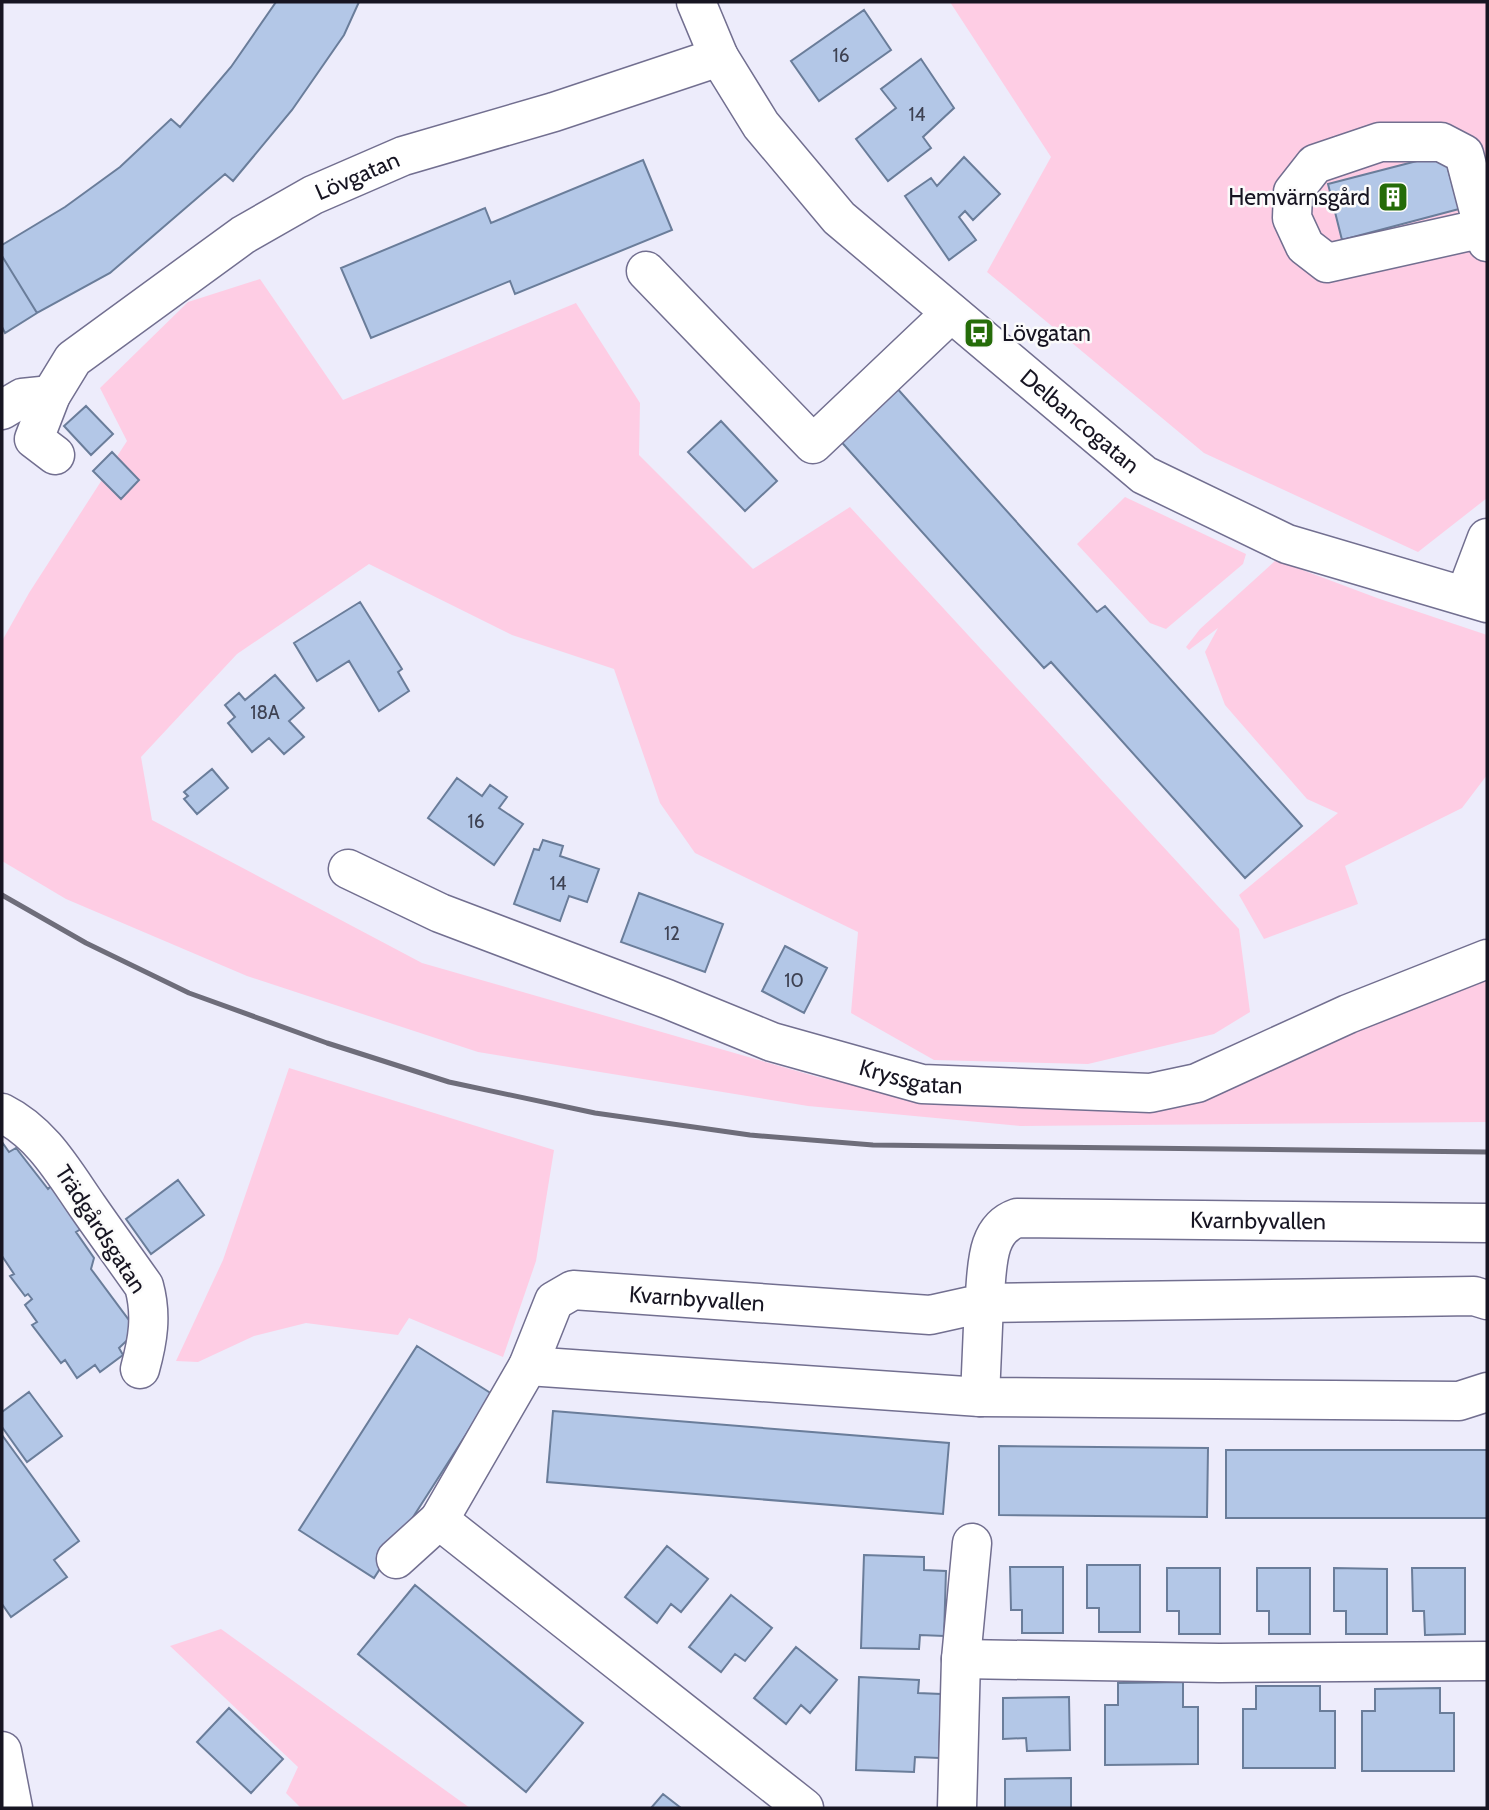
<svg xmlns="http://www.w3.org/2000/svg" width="1489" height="1810" font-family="Cabin,sans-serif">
	<rect width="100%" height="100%" fill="#edecfb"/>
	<path fill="#fecde4" d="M 950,2 L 1487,2 L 1487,498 L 1418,552 L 1204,453 L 987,272 L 1051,157 Z
		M 260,279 L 343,400 L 576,303 L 640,403 L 639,455 L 753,569 L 850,507 L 1239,929 L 1250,1012 L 1214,1034 L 1088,1064 L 934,1060 L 851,1013 L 858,932 L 695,853 L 660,803 L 614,669 L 512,635 L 369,564 L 237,654 L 141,757 L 152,820 L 422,963 L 818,1077 L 877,1090 L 981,1099 L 1296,1054 L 1487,979 L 1487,1122 L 1020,1126 L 808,1106 L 478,1052 L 247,976 L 66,899 L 2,861 L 2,641 L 29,593 L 127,441 L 100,388 L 188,302 Z
		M 1125,497 L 1246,554 L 1243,564 L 1166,629 L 1150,623 L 1077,544 Z
		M 1276,560 L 1377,598 L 1487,635 L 1487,775 L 1462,808 L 1345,866 L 1358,904 L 1264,939 L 1239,895 L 1338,813 L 1307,799 L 1225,705 L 1205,652 L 1218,628 L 1189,650 L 1186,647 L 1200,629 Z
		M 289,1068 L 554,1150 L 536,1261 L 503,1357 L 409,1318 L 398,1335 L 306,1323 L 254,1336 L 198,1362 L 176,1361 L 223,1260 Z
		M 221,1629 L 470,1808 L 301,1808 L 286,1793 L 298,1767 L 170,1646 Z"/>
	<path fill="#b3c7e7" stroke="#6a7d9a" stroke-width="2" d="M 276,2 L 359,2 L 344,35 L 292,110 L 233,181 L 225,174 L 110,273 L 37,313 L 2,256 L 2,245 L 65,207 L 120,167 L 171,119 L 180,127 L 231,67 Z
		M 864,10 L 891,50 L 819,101 L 791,61 Z
		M 921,59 L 954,108 L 923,137 L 931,148 L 888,181 L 856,139 L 896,108 L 881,89 Z
		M 1444,154 L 1459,209 L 1342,240 L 1328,184 Z
		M 964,157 L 1000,194 L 973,220 L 965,211 L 959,217 L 976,240 L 949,260 L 905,196 L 931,178 L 937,186 Z
		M 643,160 L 672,230 L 515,294 L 510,281 L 371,338 L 341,268 L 485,208 L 491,223 Z
		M 2,256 L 37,313 L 5,333 L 2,327 Z
		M 895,386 L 1097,612 L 1105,606 L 1302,826 L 1245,878 L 1051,662 L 1044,668 L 837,437 Z
		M 86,406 L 113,434 L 91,455 L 64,426 Z
		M 721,421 L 777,481 L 745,511 L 688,452 Z
		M 112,452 L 139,480 L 121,499 L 93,471 Z
		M 360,602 L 402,669 L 398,672 L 409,691 L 379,711 L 349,661 L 317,681 L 294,643 Z
		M 275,675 L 304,708 L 289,721 L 304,737 L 284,754 L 269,738 L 252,752 L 228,723 L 235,717 L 225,705 L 239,693 L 245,700 Z
		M 212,769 L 228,788 L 197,814 L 184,799 L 188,796 L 184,792 Z
		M 457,778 L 482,796 L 490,785 L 507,797 L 499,808 L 523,824 L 494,865 L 428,818 Z
		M 543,840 L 563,846 L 560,856 L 599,869 L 587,902 L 569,896 L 560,921 L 514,904 L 534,849 L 539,850 Z
		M 639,893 L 723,924 L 705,972 L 621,942 Z
		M 785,946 L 827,968 L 804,1013 L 762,991 Z
		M 2,1142 L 9,1152 L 16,1148 L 48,1189 L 52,1185 L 91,1223 L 76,1232 L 94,1258 L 91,1269 L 137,1331 L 119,1348 L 123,1355 L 100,1372 L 95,1365 L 77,1378 L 65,1360 L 61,1363 L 32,1325 L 37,1322 L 25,1305 L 32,1299 L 28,1294 L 25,1296 L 10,1276 L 14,1274 L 2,1256 Z
		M 178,1180 L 204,1215 L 151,1254 L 126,1219 Z
		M 417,1346 L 492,1394 L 374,1578 L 299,1530 Z
		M 29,1392 L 62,1436 L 27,1462 L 2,1427 L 2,1412 Z
		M 553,1411 L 949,1443 L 943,1514 L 547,1482 Z
		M 2,1435 L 79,1541 L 54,1560 L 67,1577 L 11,1617 L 2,1604 Z
		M 999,1446 L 1208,1448 L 1207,1517 L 999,1515 Z
		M 1226,1450 L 1487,1450 L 1487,1518 L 1226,1518 Z
		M 667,1546 L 708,1579 L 681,1612 L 671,1604 L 657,1623 L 625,1597 Z
		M 864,1555 L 924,1557 L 924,1570 L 946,1571 L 944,1636 L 920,1635 L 919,1649 L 861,1648 Z
		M 1087,1565 L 1140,1565 L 1140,1632 L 1099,1632 L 1099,1608 L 1087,1608 Z
		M 1010,1567 L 1063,1567 L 1063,1633 L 1022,1633 L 1022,1610 L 1011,1610 Z
		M 1167,1568 L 1220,1568 L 1220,1634 L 1179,1634 L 1179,1611 L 1167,1611 Z
		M 1257,1568 L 1310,1568 L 1310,1634 L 1269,1634 L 1269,1611 L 1257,1611 Z
		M 1334,1568 L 1387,1569 L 1387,1634 L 1346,1634 L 1346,1611 L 1334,1611 Z
		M 1412,1568 L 1465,1568 L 1465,1634 L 1425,1635 L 1424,1611 L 1413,1611 Z
		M 415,1585 L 583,1723 L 526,1792 L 358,1654 Z
		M 731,1595 L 772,1628 L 745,1661 L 735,1654 L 721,1672 L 689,1647 Z
		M 796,1647 L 837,1680 L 810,1713 L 801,1705 L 786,1724 L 754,1698 Z
		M 859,1677 L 919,1680 L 918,1693 L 941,1694 L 939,1758 L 915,1757 L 914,1772 L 856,1770 Z
		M 1183,1682 L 1183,1707 L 1198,1707 L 1198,1764 L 1105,1765 L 1105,1705 L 1118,1705 L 1118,1683 Z
		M 1256,1686 L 1320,1686 L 1320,1711 L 1335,1711 L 1335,1768 L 1243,1768 L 1243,1709 L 1256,1709 Z
		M 1440,1688 L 1440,1713 L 1454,1713 L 1454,1771 L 1362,1771 L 1362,1711 L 1375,1711 L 1375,1689 Z
		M 1069,1697 L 1070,1750 L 1027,1751 L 1026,1738 L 1003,1739 L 1003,1698 Z
		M 229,1708 L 283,1759 L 251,1793 L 197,1742 Z
		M 1071,1778 L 1071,1808 L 1005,1808 L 1005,1779 Z
		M 663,1794 L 681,1808 L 651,1808 Z"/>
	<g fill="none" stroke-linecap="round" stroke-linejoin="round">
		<g stroke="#726f90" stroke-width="41">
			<g id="minor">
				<path id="s1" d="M 696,2 L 719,57 L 761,125 L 839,218 L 1144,475 L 1287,544 L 1487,603"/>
				<path d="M 1484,228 L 1327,263 L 1305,246 L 1292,218 L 1293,192 L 1315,164 L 1380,142 L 1441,142 L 1464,154 L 1487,242"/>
				<path d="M 646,271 L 813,444 L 951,313"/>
				<path d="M 2,410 L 22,398 L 51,395"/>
				<path id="s2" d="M 55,455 L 34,439 L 51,395 L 73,359 L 243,235 L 313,195 L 403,156 L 554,112 L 719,57"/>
				<path d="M 1465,596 L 1487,538"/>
				<path id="s3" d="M 348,869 L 440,913 L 667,999 L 772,1042 L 922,1084 L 1150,1093 L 1197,1083 L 1348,1014 L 1487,959"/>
				<path d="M 2,1113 C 42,1133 63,1171 88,1207 C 106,1233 125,1259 144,1286 C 152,1315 148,1340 140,1369"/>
				<path d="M 528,1366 L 980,1397 L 1459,1401 L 1487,1392"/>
				<path d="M 980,1397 L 984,1303 L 1474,1296 L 1487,1300"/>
				<path d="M 396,1559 L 439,1520"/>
				<path d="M 961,1659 L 1219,1663 L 1487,1661"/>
				<path d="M 2,1751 L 13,1808"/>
				<path id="s4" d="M 804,1808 L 439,1520 L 528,1366 L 554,1301 L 573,1290 L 930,1315 L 984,1303 C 988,1273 983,1230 1017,1218 L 1487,1223"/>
				<path d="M 957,1808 L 961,1659 L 972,1543"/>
			</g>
		</g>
		<use href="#minor" stroke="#fff" stroke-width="38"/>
		<path stroke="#6e6d7a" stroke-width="5" d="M 2,895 L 86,943 L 189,993 L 327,1043 L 449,1082 L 595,1113 L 750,1135 L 873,1145 L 1487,1152"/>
	</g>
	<defs>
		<g id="building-square" transform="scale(1.575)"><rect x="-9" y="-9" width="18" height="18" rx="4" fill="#256c09" stroke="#fbfbfb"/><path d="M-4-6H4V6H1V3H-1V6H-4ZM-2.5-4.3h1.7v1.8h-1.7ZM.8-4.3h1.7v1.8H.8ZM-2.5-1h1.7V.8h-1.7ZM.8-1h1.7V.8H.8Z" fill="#fff"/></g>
		<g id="bus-square" transform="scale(1.575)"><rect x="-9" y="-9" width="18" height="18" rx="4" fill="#256c09" stroke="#fbfbfb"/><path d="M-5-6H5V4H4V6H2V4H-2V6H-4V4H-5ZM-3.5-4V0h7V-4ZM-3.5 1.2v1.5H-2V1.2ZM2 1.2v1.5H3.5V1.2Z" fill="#fff"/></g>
	</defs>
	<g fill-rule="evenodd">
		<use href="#building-square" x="1393" y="197"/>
		<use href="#bus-square" x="979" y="333"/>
	</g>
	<g text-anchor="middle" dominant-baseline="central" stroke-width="5" stroke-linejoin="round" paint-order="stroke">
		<g font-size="19" fill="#3e4253">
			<text x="841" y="55">16</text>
			<text x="917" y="114">14</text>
			<text x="265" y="712">18A</text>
			<text x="476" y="821">16</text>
			<text x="558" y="883">14</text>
			<text x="672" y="933">12</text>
			<text x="794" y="980">10</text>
		</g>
		<g font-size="23" fill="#171522" stroke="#fbfbfb">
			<text stroke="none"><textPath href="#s2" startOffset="455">Lövgatan</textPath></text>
			<text stroke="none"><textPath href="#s1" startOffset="576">Delbancogatan</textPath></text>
			<text stroke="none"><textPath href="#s3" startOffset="602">Kryssgatan</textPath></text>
			<text stroke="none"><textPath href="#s4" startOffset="1486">Kvarnbyvallen</textPath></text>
			<text transform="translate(101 1229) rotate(57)">Trädgårdsgatan</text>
			<text stroke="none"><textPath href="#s4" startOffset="859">Kvarnbyvallen</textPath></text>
		</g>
		<g font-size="23" fill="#171522" stroke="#fbfbfb" text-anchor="end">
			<text x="1370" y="197">Hemvärnsgård</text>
			<text x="1002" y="333" text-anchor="start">Lövgatan</text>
		</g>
	</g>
	<rect width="1489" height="1810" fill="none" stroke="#171522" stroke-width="7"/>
</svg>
